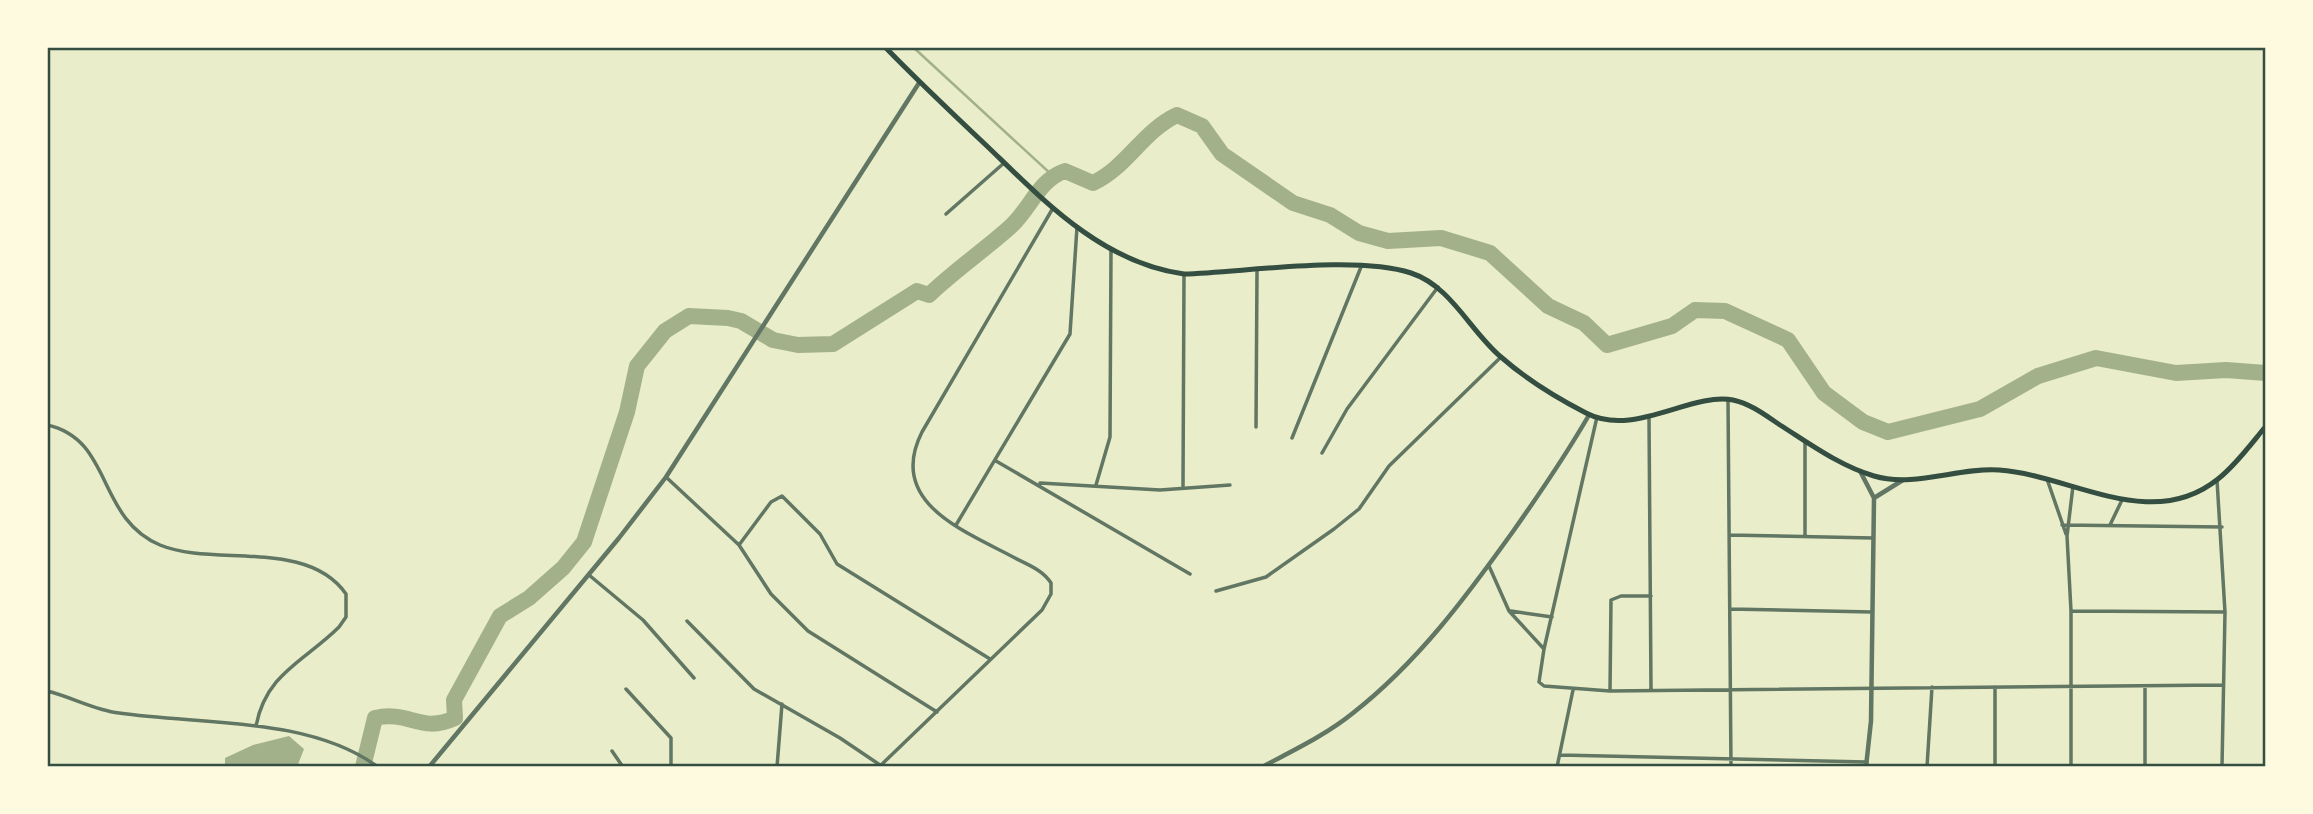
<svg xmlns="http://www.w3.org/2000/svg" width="2313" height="814" font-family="Commissioner,sans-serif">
	<rect width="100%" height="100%" fill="#e9edc9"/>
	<path fill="#a3b18a" d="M 289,736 L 304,749 L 297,767 L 225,767 L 225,758 L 253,745 Z"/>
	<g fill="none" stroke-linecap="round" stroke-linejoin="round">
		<path stroke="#a3b18a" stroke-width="2.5" d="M 913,47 L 1052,175"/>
		<path stroke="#a3b18a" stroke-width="16" d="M 363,767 L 375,718 C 410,710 420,734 455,718 L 454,700 L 500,616 L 529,598 L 563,568 L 584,542 L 627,412 L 637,366 L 665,331 L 689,316 L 728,318 L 741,321 L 773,340 L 798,345 L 833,344 L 917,291 L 929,295 C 954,271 983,251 1009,228 C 1030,210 1038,180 1065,171 L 1093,183 C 1126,168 1143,131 1177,115 L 1202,126 L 1222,154 L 1293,203 L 1330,215 L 1359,233 L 1388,241 L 1441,238 L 1490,253 L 1548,306 L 1584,323 L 1607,345 L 1672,326 L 1695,310 L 1725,311 L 1788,340 L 1824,393 L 1863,422 L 1888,432 L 1980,409 L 2038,376 L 2096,358 L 2176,373 L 2226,370 L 2266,373"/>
		<path stroke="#617663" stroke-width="3.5" d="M 946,214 L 1004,163
			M 1728,399 L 1731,767
			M 1597,417 L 1544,649 L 1539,682 L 1544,686 L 1610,691 L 2222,685
			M 1649,417 L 1651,689
			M 47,425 C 113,439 96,518 160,545 C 213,567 307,538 346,594 L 346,617 L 339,627 C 305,661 266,673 256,726
			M 1256,427 L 1257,271
			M 1292,438 L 1361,267
			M 1805,441 L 1805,537
			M 1322,453 L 1347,409 L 1438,287
			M 996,461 L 1190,574
			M 666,477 L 739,545 L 771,594 L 808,631 L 937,712
			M 2047,479 L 2066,534
			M 2217,480 L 2225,612 L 2222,767
			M 1040,483 L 1160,490 L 1230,485
			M 1096,485 L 1110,437 L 1111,251
			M 1183,486 L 1184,274
			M 956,525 L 1070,334 L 1077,227
			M 2062,525 L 2222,527
			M 2110,525 L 2122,500
			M 1729,535 L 1873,538
			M 739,545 L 771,502 L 782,496 L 820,534 L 837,564 L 990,659
			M 1489,566 L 1509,611 L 1544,649
			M 589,575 L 643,620 L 694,678
			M 1216,591 L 1266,577 L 1334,529 L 1359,509 L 1389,466 L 1501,357
			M 1730,609 L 1872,612
			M 1511,611 L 1552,617
			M 2071,611 L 2225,612
			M 687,621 L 754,689 L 840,738 L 880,765
			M 2145,686 L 2145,767
			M 1995,687 L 1995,767
			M 626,689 L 671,738 L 671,767
			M 47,691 C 72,697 94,710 119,713 C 201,725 309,716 378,767
			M 1610,691 L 1611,600 L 1621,596 L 1651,596
			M 612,751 L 623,767
			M 1560,755 L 1867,762
			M 777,767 L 782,704
			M 879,767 L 1042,610 L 1051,594 L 1051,583 C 1043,570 1028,565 1015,558 C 965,531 886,503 922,432 L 1053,208
			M 1557,767 L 1573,690
			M 1927,767 L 1932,687
			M 2071,767 L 2071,611 L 2067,536 L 2073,486"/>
		<path stroke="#617663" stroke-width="4.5" d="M 1860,471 L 1874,498
			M 1874,498 L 1903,480
			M 429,767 L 619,538 L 666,477 L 919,83
			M 1262,767 C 1292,751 1326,735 1353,713 C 1418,662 1466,597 1514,530 C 1540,493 1566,455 1589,415
			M 1866,767 L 1871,721 L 1874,498"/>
		<path stroke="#344e41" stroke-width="5" d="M 885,47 C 919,82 954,115 989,148 C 1045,202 1103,263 1184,274 C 1246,272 1355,255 1411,273 C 1451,286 1470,331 1501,357 C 1526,379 1557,398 1586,413 C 1634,438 1690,392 1733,400 C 1751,404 1765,415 1780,425 C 1810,444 1840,466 1874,476 C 1914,488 1959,467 1999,470 C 2071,475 2151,533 2218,479 C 2236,465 2251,444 2266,426"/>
	</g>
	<rect width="2313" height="814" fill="none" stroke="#fefae0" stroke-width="98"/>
	<rect x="49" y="49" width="2215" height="716" fill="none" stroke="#344e41" stroke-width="2.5"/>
</svg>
